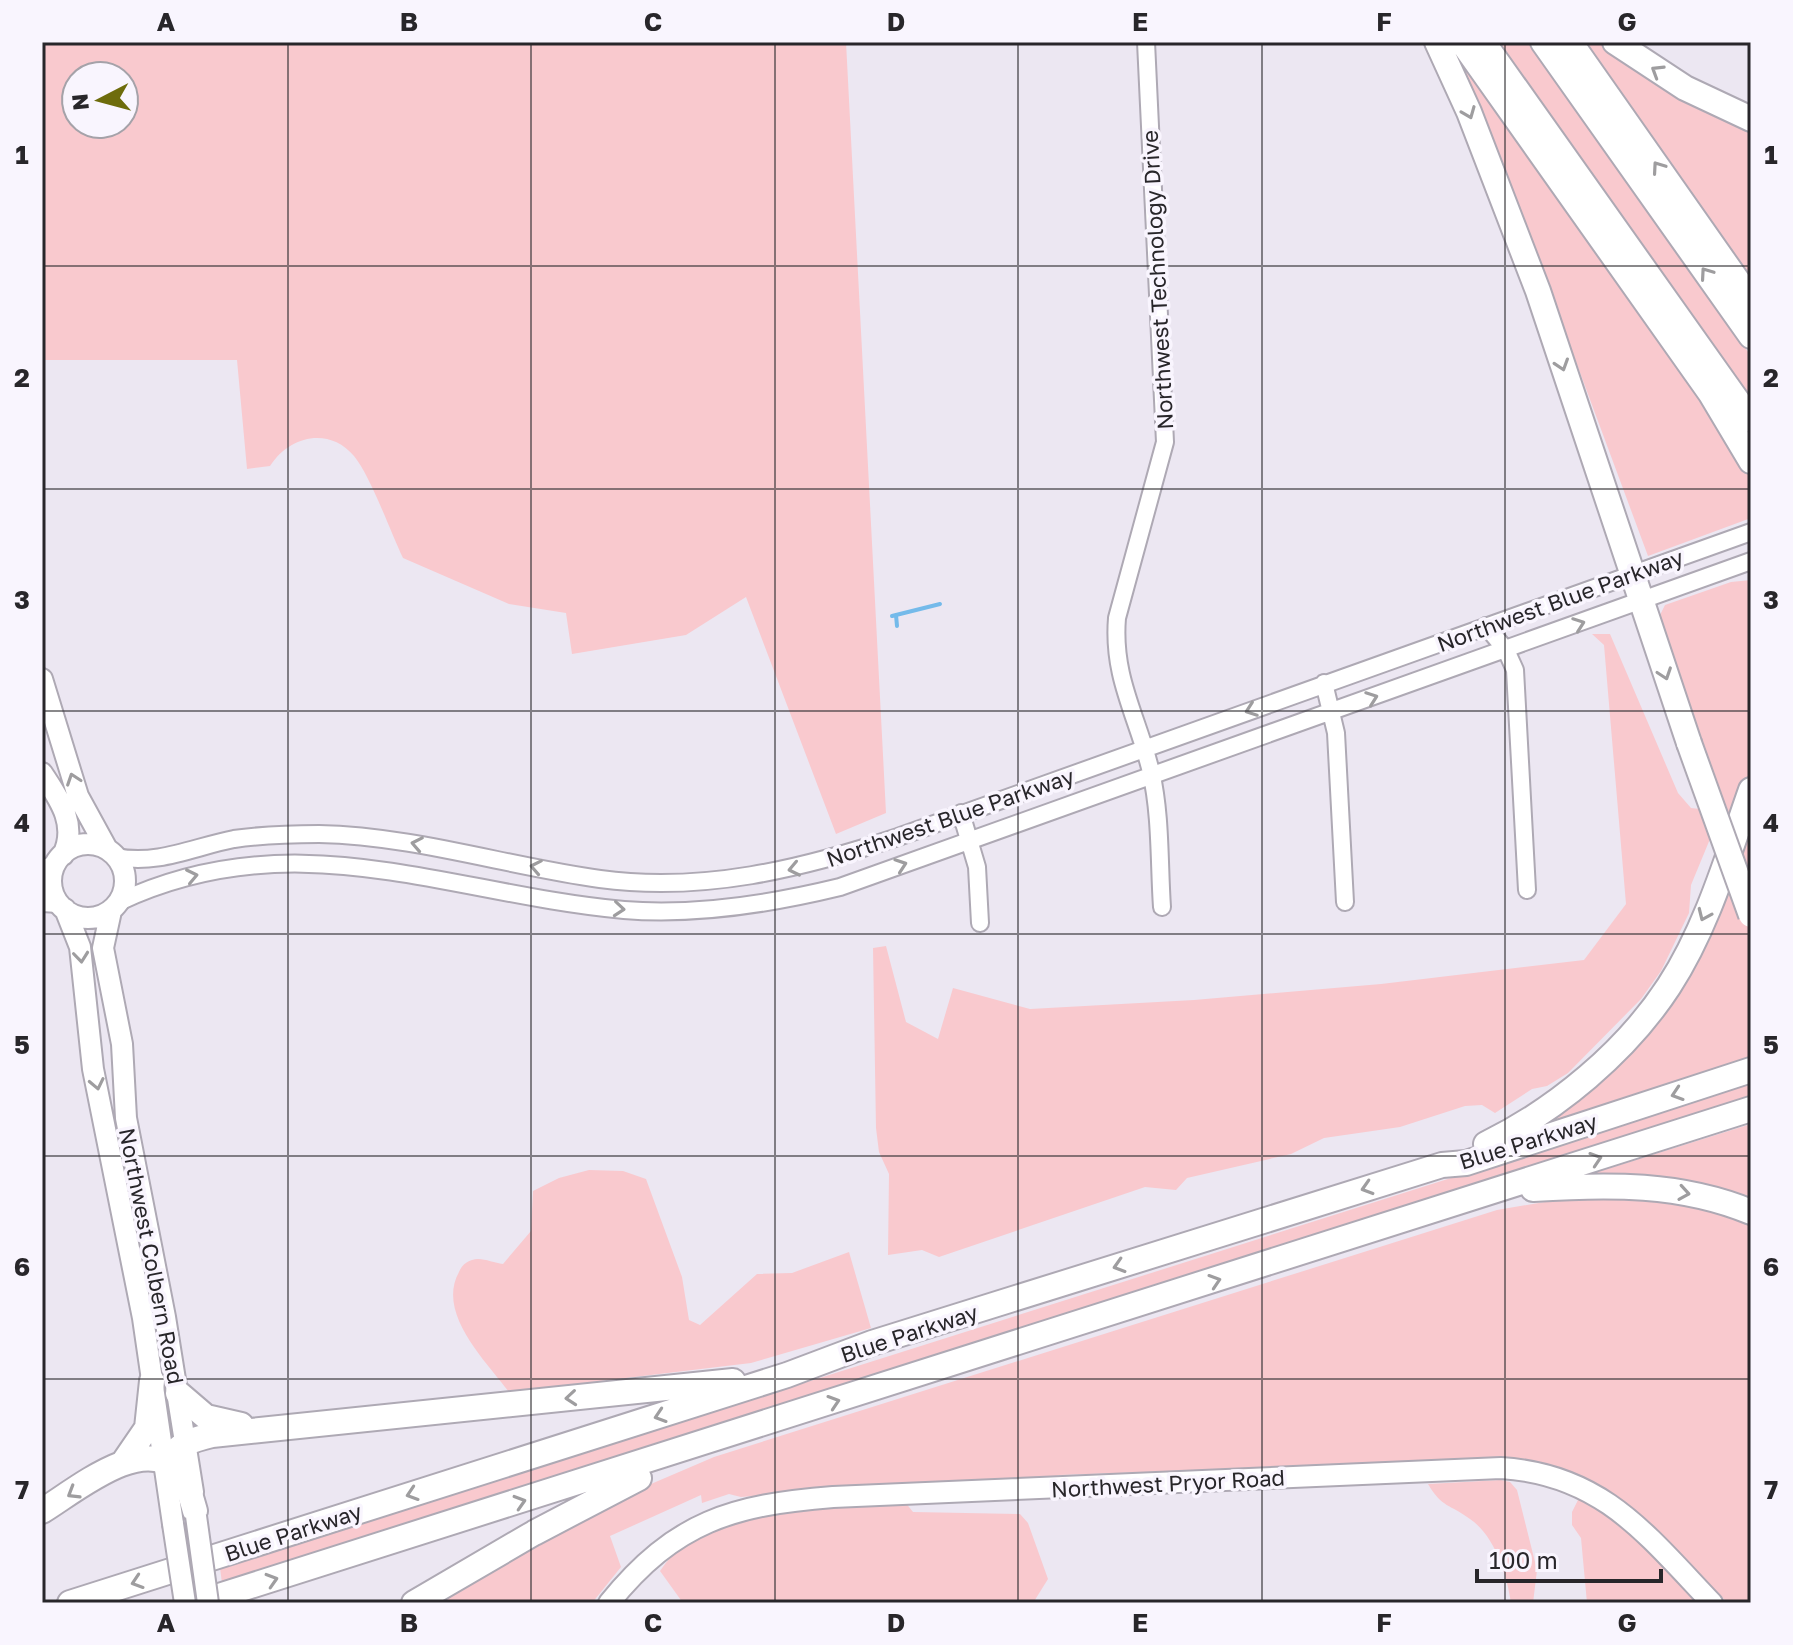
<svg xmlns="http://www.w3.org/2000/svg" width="1793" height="1645" font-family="'Golos Text',sans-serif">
	<rect width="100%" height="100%" fill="#ece7f2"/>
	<path fill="#f9c9ce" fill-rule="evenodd" d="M 42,42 L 846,42 L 886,813 L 836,834 L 746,597 L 686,635 L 572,654 L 566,613 L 509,604 L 403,558 C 391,533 370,475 354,456 C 329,426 289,436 270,466 L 247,469 L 237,360 L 42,360 ZM 76,76 L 124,76 L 124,124 L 76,124 Z
		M 1448,42 L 1742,458 L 1751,478 L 1751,518 L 1648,556 L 1562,324 Z
		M 1498,42 L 1529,42 L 1751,356 L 1751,399 Z
		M 1578,42 L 1602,42 L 1710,111 L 1751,131 L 1751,286 Z
		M 1751,580 L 1751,771 L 1729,831 L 1660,615 L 1665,605 L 1731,582 Z
		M 1592,634 L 1610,634 L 1678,793 L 1691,808 L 1700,809 L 1710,839 L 1691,885 L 1689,913 L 1661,971 L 1641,999 L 1568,1073 L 1547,1086 L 1532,1089 L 1495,1113 L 1482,1105 L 1465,1106 L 1400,1127 L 1324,1138 L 1291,1154 L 1187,1178 L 1176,1190 L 1145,1187 L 939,1257 L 922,1250 L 888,1255 L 889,1174 L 879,1152 L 876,1128 L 873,948 L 886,946 L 906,1022 L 938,1039 L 953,988 L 1030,1009 L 1194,1000 L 1381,984 L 1584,960 L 1626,904 L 1604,645 Z
		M 1751,812 L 1751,1058 L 1537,1128 L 1628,1051 Z
		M 1751,1083 L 1751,1098 L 222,1583 L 220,1568 Z
		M 1751,1124 L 1751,1208 L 1584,1178 L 1594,1173 Z
		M 589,1170 L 623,1171 L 646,1179 L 682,1277 L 689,1320 L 700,1325 L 757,1274 L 792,1273 L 849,1252 L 871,1328 L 751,1363 L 509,1392 C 486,1361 436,1313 459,1272 C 462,1264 470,1259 478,1259 C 486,1259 495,1263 503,1264 L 531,1231 L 533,1191 L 559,1178 Z
		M 1586,1195 L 1669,1199 L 1751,1222 L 1751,1603 L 1728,1603 L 1635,1513 L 1583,1480 L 1467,1461 L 1059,1475 L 1035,1485 L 856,1487 L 741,1497 L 729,1494 L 702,1503 L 701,1495 L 610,1536 L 621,1567 L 592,1603 L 429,1603 L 609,1502 L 714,1457 L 1497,1210 Z
		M 1501,1480 L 1510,1482 L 1517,1490 L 1537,1570 L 1533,1603 L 1511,1603 C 1507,1575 1495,1536 1470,1519 C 1450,1504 1442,1508 1428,1484 Z
		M 1586,1497 L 1641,1540 L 1698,1603 L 1587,1603 L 1581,1538 L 1572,1525 L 1572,1512 L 1578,1500 Z
		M 905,1502 L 913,1512 L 1020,1514 L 1028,1523 L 1048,1579 L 1033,1603 L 683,1603 L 660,1571 C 705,1501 831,1507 905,1502 Z"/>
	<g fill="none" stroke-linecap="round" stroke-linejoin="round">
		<path stroke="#74baea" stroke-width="4" d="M 896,615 L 897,626
			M 892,616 L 940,604"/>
		<g stroke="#aea9b4" stroke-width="20">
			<path id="minor" d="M 1146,42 L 1165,442 L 1117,618 C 1112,678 1138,717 1151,772 C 1161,815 1159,864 1162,907
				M 1486,626 L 1506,650 L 1515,670 L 1527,890
				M 1324,683 L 1336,733 L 1345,902
				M 961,813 L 977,867 L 980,923
				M 116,857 C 159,865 193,847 234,839 C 262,835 291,834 319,834 C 415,836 506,866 600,879 C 703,893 801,869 898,837 L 1751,532
				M 42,869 L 55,864
				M 119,902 C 295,819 448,894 624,910 C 696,916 770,904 840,887 L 1751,561
				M 42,903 L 58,904"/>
		</g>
		<g stroke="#aea9b4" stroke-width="24">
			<path id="major" d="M 42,679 L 78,796 L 107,849
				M 42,773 C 59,799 78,824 63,855
				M51 881a37 37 0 1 1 74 0a37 37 0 1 1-74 0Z
				M 65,909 L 80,947 L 93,1069 L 143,1318 L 173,1524
				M 111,911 L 103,948 L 122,1044 L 126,1118 L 165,1317 L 193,1492
				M 609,1603 C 675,1521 733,1505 833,1497 L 1501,1468 C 1602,1474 1647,1535 1712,1603"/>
		</g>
		<g stroke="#aea9b4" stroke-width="28">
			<path id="highway" d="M 1437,42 L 1469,112 L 1538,291 L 1689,743
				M 1462,42 L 1711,394 L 1751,461
				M 1483,42 L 1751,420
				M 1543,42 L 1751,336
				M 1570,42 L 1751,300
				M 1615,42 L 1685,88 L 1751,119
				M 1486,1144 C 1556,1110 1626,1052 1669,986 C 1707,928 1728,855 1751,790
				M 1533,1189 C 1608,1184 1681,1183 1751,1212
				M 178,1393 L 206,1417 L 241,1425
				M 166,1462 C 178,1444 191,1440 212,1435 L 733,1381
				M 123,1463 L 147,1428 L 152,1381
				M 42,1511 C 75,1491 142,1434 177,1470 C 187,1481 191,1497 195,1511
				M 70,1603 L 787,1375 L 872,1343 L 1442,1165 L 1466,1163 L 1751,1070
				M 197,1603 L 1751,1109
				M 414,1603 L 534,1533 L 639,1478"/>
		</g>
		<use href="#minor" stroke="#fff" stroke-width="16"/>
		<use href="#major" stroke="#fff" stroke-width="20"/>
		<use href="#highway" stroke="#fff" stroke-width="24"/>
		<g stroke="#aea9b4" stroke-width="24" stroke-linecap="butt">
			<path id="major-bridge" d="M 196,1516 L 208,1603
				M 173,1524 L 185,1603"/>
		</g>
		<g stroke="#aea9b4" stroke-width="28" stroke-linecap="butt">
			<path id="highway-bridge" d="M 1689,743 L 1751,915"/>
		</g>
		<use href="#major-bridge" stroke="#fff" stroke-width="20"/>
		<use href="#highway-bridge" stroke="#fff" stroke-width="24"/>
	</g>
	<defs><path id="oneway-chevron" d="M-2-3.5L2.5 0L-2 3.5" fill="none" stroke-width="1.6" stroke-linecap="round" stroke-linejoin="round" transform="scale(2)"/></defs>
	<g stroke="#9e9d9f">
		<use href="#oneway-chevron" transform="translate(1657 71) rotate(-148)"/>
		<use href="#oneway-chevron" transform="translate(1469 113) rotate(68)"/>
		<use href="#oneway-chevron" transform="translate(1658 167) rotate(-125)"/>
		<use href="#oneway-chevron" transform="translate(1706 273) rotate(-125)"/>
		<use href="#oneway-chevron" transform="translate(1562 365) rotate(72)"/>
		<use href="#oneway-chevron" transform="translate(1579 624) rotate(-20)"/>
		<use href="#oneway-chevron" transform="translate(1665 674) rotate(71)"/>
		<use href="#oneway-chevron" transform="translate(1372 698) rotate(-20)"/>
		<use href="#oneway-chevron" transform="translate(1251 710) rotate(160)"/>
		<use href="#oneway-chevron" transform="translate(73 779) rotate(-109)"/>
		<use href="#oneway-chevron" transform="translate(417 844) rotate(-169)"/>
		<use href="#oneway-chevron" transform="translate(901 865) rotate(-19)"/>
		<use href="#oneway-chevron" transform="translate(536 867) rotate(-169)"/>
		<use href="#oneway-chevron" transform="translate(794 869) rotate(168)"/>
		<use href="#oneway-chevron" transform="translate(192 876) rotate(-12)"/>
		<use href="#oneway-chevron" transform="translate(619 909) rotate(5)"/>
		<use href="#oneway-chevron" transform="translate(1704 915) rotate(114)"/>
		<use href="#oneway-chevron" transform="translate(81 957) rotate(84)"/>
		<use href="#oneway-chevron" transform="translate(97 1084) rotate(78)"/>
		<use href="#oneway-chevron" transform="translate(1677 1094) rotate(162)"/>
		<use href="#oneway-chevron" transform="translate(1596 1159) rotate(-18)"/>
		<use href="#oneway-chevron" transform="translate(1367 1188) rotate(163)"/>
		<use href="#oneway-chevron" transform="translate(1684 1193) rotate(9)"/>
		<use href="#oneway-chevron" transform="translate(1119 1266) rotate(163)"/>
		<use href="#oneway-chevron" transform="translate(1215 1281) rotate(-18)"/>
		<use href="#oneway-chevron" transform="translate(571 1398) rotate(175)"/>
		<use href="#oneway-chevron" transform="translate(834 1402) rotate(-18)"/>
		<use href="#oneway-chevron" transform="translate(660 1416) rotate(162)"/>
		<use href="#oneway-chevron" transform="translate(73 1493) rotate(149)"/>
		<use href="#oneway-chevron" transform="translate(412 1494) rotate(162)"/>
		<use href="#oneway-chevron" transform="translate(520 1502) rotate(-17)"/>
		<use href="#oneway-chevron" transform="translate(272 1580) rotate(-17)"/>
		<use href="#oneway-chevron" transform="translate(137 1582) rotate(162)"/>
	</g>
	<path fill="none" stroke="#28262a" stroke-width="2" stroke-opacity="0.55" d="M 288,42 L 288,1603M 531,42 L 531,1603M 775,42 L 775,1603M 1018,42 L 1018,1603M 1262,42 L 1262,1603M 1505,42 L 1505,1603M 42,266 L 1751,266M 42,489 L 1751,489M 42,711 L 1751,711M 42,934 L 1751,934M 42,1156 L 1751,1156M 42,1379 L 1751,1379"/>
	<g text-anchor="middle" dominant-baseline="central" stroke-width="7" stroke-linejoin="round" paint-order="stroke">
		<g font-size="22" fill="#28262a" stroke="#f9f5fe">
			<text transform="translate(1157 280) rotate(-93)">Northwest Technology Drive</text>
			<text transform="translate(1560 600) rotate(-20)">Northwest Blue Parkway</text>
			<text transform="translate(950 817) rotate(-19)">Northwest Blue Parkway</text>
			<text transform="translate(1528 1141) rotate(-17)">Blue Parkway</text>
			<text transform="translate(152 1256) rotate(79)">Northwest Colbern Road</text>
			<text transform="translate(909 1333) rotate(-18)">Blue Parkway</text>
			<text transform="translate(1168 1483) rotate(-3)">Northwest Pryor Road</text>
			<text transform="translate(293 1532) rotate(-18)">Blue Parkway</text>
		</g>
	</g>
	<rect width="1793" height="1645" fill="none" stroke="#f9f5fe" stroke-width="88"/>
	<g transform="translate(100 100) rotate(264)"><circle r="38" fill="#f9f5fe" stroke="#a5a2a9" stroke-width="2"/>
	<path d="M0-6L14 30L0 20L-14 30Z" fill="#6e6c0c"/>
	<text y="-12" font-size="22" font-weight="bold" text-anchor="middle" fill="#28262a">N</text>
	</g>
	<path d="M1477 1569v12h184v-12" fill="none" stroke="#28262a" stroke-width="4"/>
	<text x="1489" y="1569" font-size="24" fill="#28262a" stroke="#f9f5fe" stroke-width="6" paint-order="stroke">100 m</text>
	<rect x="44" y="44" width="1705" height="1557" fill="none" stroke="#28262a" stroke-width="3"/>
	<g font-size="26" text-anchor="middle" font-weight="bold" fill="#28262a">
		<text x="166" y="31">A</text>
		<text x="409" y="31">B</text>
		<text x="653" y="31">C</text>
		<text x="896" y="31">D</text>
		<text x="1140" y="31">E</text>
		<text x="1384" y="31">F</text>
		<text x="1627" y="31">G</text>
		<text x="22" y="164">1</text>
		<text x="1771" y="164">1</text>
		<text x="22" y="387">2</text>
		<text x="1771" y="387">2</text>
		<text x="22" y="609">3</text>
		<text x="1771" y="609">3</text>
		<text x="22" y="832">4</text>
		<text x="1771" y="832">4</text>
		<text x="22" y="1054">5</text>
		<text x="1771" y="1054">5</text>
		<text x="22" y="1276">6</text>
		<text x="1771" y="1276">6</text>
		<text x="22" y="1499">7</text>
		<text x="1771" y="1499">7</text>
		<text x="166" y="1632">A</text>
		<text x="409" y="1632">B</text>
		<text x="653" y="1632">C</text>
		<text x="896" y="1632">D</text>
		<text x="1140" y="1632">E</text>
		<text x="1384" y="1632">F</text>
		<text x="1627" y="1632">G</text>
	</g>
</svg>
